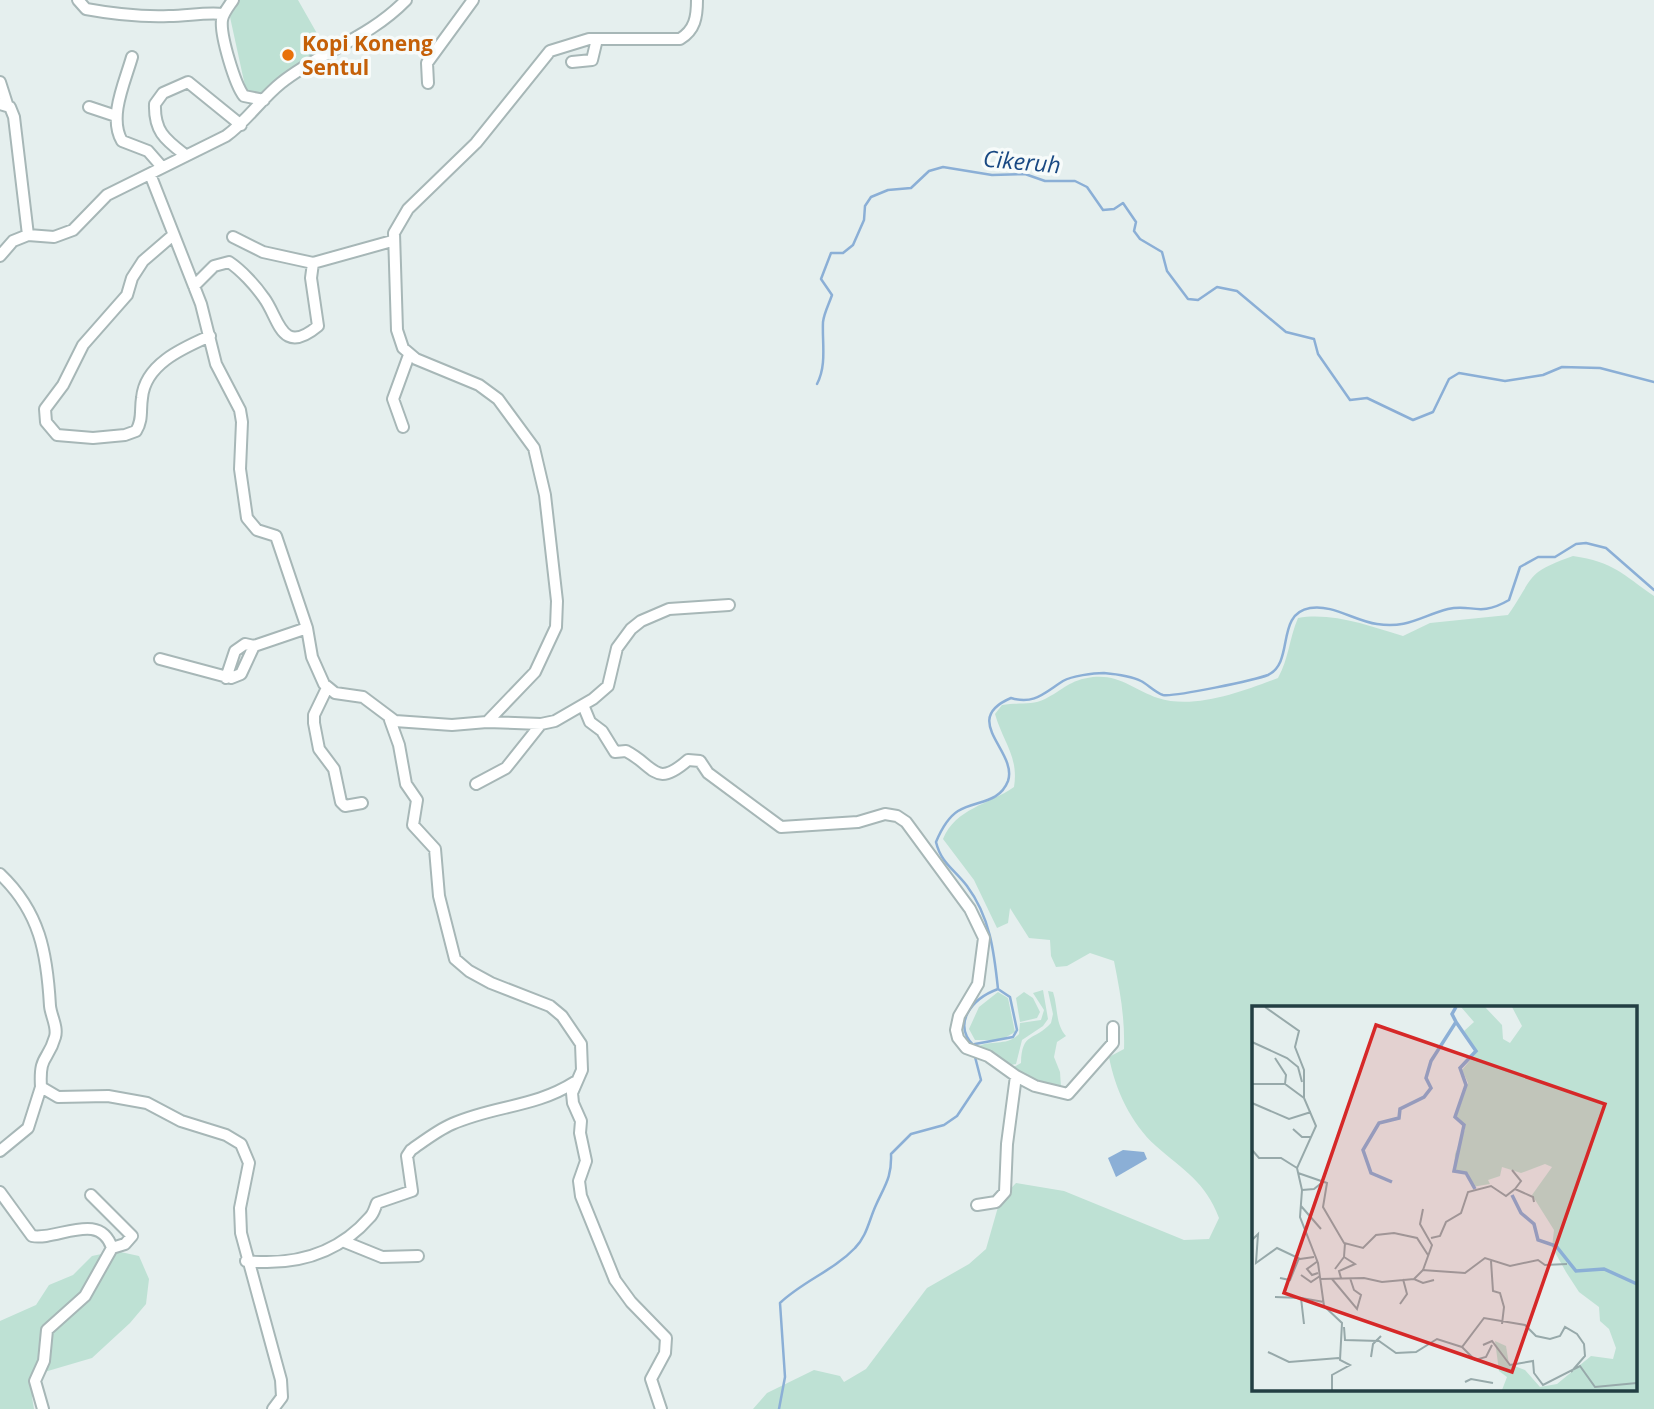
<svg xmlns="http://www.w3.org/2000/svg" width="1654" height="1409" font-family="'Open Sans',sans-serif">
	<rect width="100%" height="100%" fill="#e5efee"/>
	<path fill="#bee1d4" fill-rule="evenodd" d="M 235,0 L 298,0 L 327,51 L 257,96 L 247,95 L 230,17 Z
		M 1573,556 C 1614,562 1622,574 1654,596 L 1654,1409 L 753,1409 L 767,1393 L 814,1370 L 840,1376 L 844,1382 L 866,1369 L 927,1288 L 969,1264 L 986,1249 L 1000,1200 L 1016,1183 L 1064,1191 L 1184,1240 L 1209,1239 L 1219,1218 C 1205,1181 1184,1171 1156,1146 C 1131,1124 1115,1089 1109,1057 L 1124,1049 C 1125,1018 1120,991 1114,961 L 1090,953 L 1067,966 L 1056,967 L 1051,956 L 1050,940 L 1029,938 L 1010,908 L 1008,923 L 997,928 L 974,880 L 943,839 C 956,808 988,805 1014,787 C 1019,757 1003,742 995,714 L 1002,705 C 1016,702 1031,706 1045,699 C 1063,690 1069,680 1093,677 C 1119,674 1135,690 1158,698 C 1194,710 1244,691 1278,678 C 1289,658 1289,639 1298,618 C 1332,612 1370,626 1403,636 L 1430,623 L 1508,615 C 1535,576 1525,573 1573,556 ZM 1253,1008 L 1635,1008 L 1635,1390 L 1253,1390 Z
		M 1043,990 L 1048,1019 L 1043,1026 L 1022,1040 L 1016,1064 L 1006,1066 L 977,1047 C 991,1039 1006,1047 1019,1034 L 1020,1023 L 1041,1020 L 1044,1010 L 1033,993 Z
		M 1048,991 L 1053,992 C 1058,1006 1055,1024 1066,1036 L 1057,1042 L 1054,1057 L 1060,1072 L 1061,1087 L 1046,1086 L 1010,1069 L 1021,1063 C 1022,1031 1034,1042 1051,1023 L 1053,1014 Z
		M 998,992 L 1008,998 L 1015,1032 L 1001,1040 L 975,1040 L 969,1029 L 979,1007 Z
		M 1024,992 L 1033,998 L 1040,1012 L 1037,1018 L 1020,1022 L 1016,998 Z
		M 116,1251 L 139,1256 L 149,1279 L 146,1304 L 130,1323 L 92,1358 L 41,1373 L 32,1397 L 34,1409 L 0,1409 L 0,1321 L 36,1305 L 49,1285 L 73,1275 L 92,1256 Z"/>
	<path fill="#8bafd6" d="M 1123,1150 L 1144,1152 L 1147,1159 L 1116,1177 L 1108,1158 Z"/>
	<g fill="none" stroke-linecap="round" stroke-linejoin="round">
		<path stroke="#8bafd6" stroke-width="2.5" d="M 817,384 C 827,365 822,343 823,322 C 824,313 829,304 832,295 L 821,279 L 831,253 L 843,253 L 853,245 L 864,220 L 865,206 L 871,197 L 888,190 L 911,188 L 929,171 L 943,167 L 992,175 L 1025,174 L 1045,181 L 1075,181 L 1087,187 L 1103,210 L 1114,209 L 1123,203 L 1136,222 L 1134,231 L 1140,239 L 1162,252 L 1167,271 L 1188,299 L 1198,300 L 1217,287 L 1237,291 L 1286,332 L 1314,339 L 1318,354 L 1350,400 L 1367,398 L 1413,420 L 1433,412 L 1449,379 L 1459,373 L 1505,381 L 1543,375 L 1562,367 L 1600,368 L 1654,382
			M 975,1044 L 1013,1037 L 1017,1030 L 1010,997 L 998,989
			M 974,1046 C 952,1024 971,999 998,989 C 994,951 990,917 967,886 C 954,869 941,863 936,842 C 941,830 947,818 958,811 C 976,800 999,804 1008,781 C 1018,751 959,720 1011,698 C 1034,705 1044,693 1063,681 C 1072,676 1093,673 1104,673 C 1115,674 1131,676 1141,681 C 1147,684 1156,693 1163,695 C 1175,697 1255,680 1268,675 C 1295,662 1275,614 1310,608 C 1332,604 1355,621 1377,624 C 1407,629 1421,616 1448,609 C 1472,603 1478,618 1509,600 L 1520,567 L 1538,557 L 1555,557 L 1576,544 L 1586,543 L 1606,548 L 1654,590
			M 779,1409 L 785,1377 L 780,1303 C 803,1281 833,1271 855,1248 C 867,1236 869,1220 876,1205 C 885,1185 892,1177 891,1154 L 911,1134 L 944,1125 L 957,1116 L 981,1080 L 974,1053"/>
		<g stroke="#a7b7b7" stroke-width="14">
			<path id="minor" d="M 78,0 L 86,9 C 113,14 141,17 169,16 C 188,16 204,12 224,14
				M 233,0 C 229,6 223,13 222,20 C 220,35 235,85 244,96 L 264,100
				M 132,57 C 125,82 108,117 122,141 L 148,151 L 162,167
				M 572,62 L 592,60 L 597,39
				M 0,82 L 7,104
				M 428,83 L 427,63 L 473,0
				M 0,104 L 10,107 L 14,117 L 28,235
				M 89,107 L 116,116
				M 184,154 C 164,139 154,130 155,104 L 163,93 L 188,82 L 241,125
				M 150,174 L 201,304 L 216,364 L 240,410 L 242,422 L 240,469 L 247,518 L 257,530 L 276,536 L 307,628 L 312,657 L 324,684 L 335,693 L 363,697 L 395,721 L 452,725 L 487,722 L 541,724 L 555,721 L 593,699 L 608,686 L 617,648 L 631,629 L 641,621 L 669,609 L 729,605
				M 172,236 L 143,261 L 132,278 L 127,295 L 83,345 L 63,385 L 45,409 L 46,422 L 57,435 L 93,438 L 125,435 L 136,431 C 143,420 140,410 142,398 C 145,364 183,348 210,336
				M 233,237 L 263,252 L 313,263 L 392,241
				M 0,256 L 13,241 L 28,235 L 54,237 L 73,230 L 107,195 L 226,136 C 247,121 261,99 281,83 C 321,51 368,39 406,0
				M 194,286 L 214,266 L 229,262 C 241,270 255,285 264,298 C 279,318 281,357 318,326 L 311,278 L 313,263
				M 403,427 L 393,399 L 409,355
				M 160,659 L 231,678 L 241,674 L 254,646 L 307,628
				M 226,678 L 235,651 L 245,644 L 254,646
				M 327,688 L 314,715 L 314,723 L 319,749 L 334,769 L 341,802 L 345,806 L 362,803
				M 583,705 L 590,722 L 602,731 L 615,752 L 626,751 C 655,766 655,789 688,760 L 700,761 L 708,773 L 781,827 L 858,822 L 885,814 L 897,816 L 906,822 L 970,909 L 984,938 L 978,984 L 959,1016 L 956,1030 L 958,1038 L 966,1048 L 988,1056 L 1016,1076 L 1007,1144 L 1005,1192 L 996,1202 L 977,1205
				M 390,720 L 399,745 L 406,784 L 417,800 L 413,825 L 435,849 L 439,896 L 455,959 L 469,971 L 491,983 L 550,1006 L 562,1016 L 581,1044 L 582,1070 L 572,1093 L 573,1103 L 581,1121 L 580,1133 L 586,1161 L 579,1181 L 581,1196 L 615,1280 L 631,1302 L 666,1338 L 665,1353 L 651,1379 L 661,1409
				M 487,722 L 535,672 L 556,627 L 557,601 L 545,495 L 534,448 L 498,399 L 479,385 L 416,359 L 403,348 L 397,330 L 394,233 L 408,209 L 476,143 L 550,51 L 589,39 L 680,39 C 695,30 697,17 697,0
				M 476,784 L 506,768 L 541,724
				M 0,874 C 40,912 47,953 50,1006 C 51,1016 58,1027 55,1037 C 48,1062 39,1054 41,1087 L 58,1097 L 108,1096 L 147,1103 L 181,1121 L 226,1135 L 241,1144 L 249,1163 L 240,1208 L 241,1233 L 281,1380 L 282,1397 L 273,1409
				M 1016,1076 L 1035,1086 L 1068,1094 L 1113,1043 L 1113,1027
				M 0,1151 L 28,1128 L 41,1087
				M 0,1192 L 32,1236 C 57,1241 100,1210 112,1248 L 85,1296 L 47,1330 L 44,1361 L 35,1381 L 43,1409
				M 91,1195 L 132,1236 L 125,1244 L 112,1248
				M 345,1242 L 382,1257 L 418,1256
				M 246,1261 C 294,1266 338,1254 370,1217 C 374,1213 375,1207 377,1203 L 412,1191 L 407,1156 L 411,1150 C 424,1141 438,1130 452,1124 C 495,1105 534,1108 575,1082"/>
		</g>
		<use href="#minor" stroke="#fff" stroke-width="10"/>
	</g>
	<circle fill="#e8710a" stroke="#f7fbfa" stroke-width="2.5" cx="288" cy="55" r="7"/>
	<g text-anchor="middle" dominant-baseline="central" stroke-width="7" stroke-linejoin="round" paint-order="stroke">
		<g font-size="21" font-weight="bold" fill="#c56008" stroke="#f7fbfa" text-anchor="start">
			<text x="302" y="43">Kopi Koneng<tspan x="302" dy="24">Sentul</tspan></text>
		</g>
		<g font-size="23" font-style="italic" fill="#194983" stroke="#f7fbfa">
			<text transform="translate(1022 161) rotate(5)">Cikeruh</text>
		</g>
	</g>
	<g transform="translate(1252 1006)">
		<rect width="385" height="385" fill="#e5efee"/>
		<path d="M 209,1 L 233,1 L 250,19 L 251,33 L 258,37 L 270,20 L 260,1 L 385,1 L 385,384 L 250,384 L 255,371 L 247,365 L 243,335 L 254,340 L 257,358 L 273,364 L 288,381 L 305,378 L 339,350 L 361,353 L 364,342 L 357,323 L 348,315 L 347,301 L 327,286 L 314,266 L 300,241 L 302,224 L 280,189 L 300,161 L 293,158 L 269,167 L 250,161 L 248,170 L 236,174 L 238,178 L 220,181 L 216,167 L 202,164 L 203,148 L 213,123 L 204,112 L 216,77 L 210,64 L 225,46 L 212,25 L 222,16 Z" fill="#bee1d4"/>
		<path fill="none" stroke="#8bafd6" stroke-width="3.5" d="M 204,16 L 224,45 L 208,62 L 214,79 L 203,111 L 212,119 L 202,165 L 214,167 L 223,183M 140,176 L 119,167 L 111,144 L 127,117 L 147,112 L 148,103 L 172,91 L 179,82 L 174,72 L 179,55 L 204,16 L 200,8 L 204,1M 260,189 L 269,207 L 282,218 L 286,234 L 304,240 L 324,265 L 352,263 L 385,278"/>
		<path fill="none" stroke="#97a9aa" stroke-width="2" d="M 13,1 L 47,25 L 43,41 L 52,64 L 52,92 L 64,120 L 45,162 L 50,184 L 48,211 L 66,257 L 72,300 L 90,317 L 88,354 L 98,359 L 80,369 L 80,384M 0,36 L 35,52 L 46,61 L 50,76M 23,52 L 34,69 L 33,78M 0,78 L 33,78 L 52,92M 0,97 L 37,113 L 59,106M 41,123 L 50,131 L 60,131M 0,144 L 7,152 L 29,152 L 45,162M 260,164 L 269,175 L 263,183M 46,167 L 75,177 L 71,201 L 92,237 L 111,242 L 124,229 L 142,227 L 165,232 L 176,249M 50,184 L 62,183 L 72,175M 49,200 L 69,223M 179,232 L 188,230 L 194,216 L 209,207 L 216,186 L 239,180 L 254,190 L 263,183 L 281,191 L 282,196M 0,234 L 6,228 L 4,257 L 25,242 L 48,253 L 62,251M 66,255 L 55,263 L 60,269 L 66,267M 239,255 L 241,285 L 248,287 L 252,301 L 250,318M 83,263 L 92,251 L 93,237M 170,264 L 213,267 L 233,252 L 258,260 L 286,254 L 293,259 L 315,258M 49,269 L 59,276 L 68,270M 28,272 L 38,274 L 47,252M 89,272 L 87,265 L 103,258 L 92,251M 68,273 L 112,272 L 130,276 L 162,273 L 171,277 L 182,274M 80,273 L 105,303 L 109,289 L 102,284 L 98,272M 162,273 L 171,264 L 180,239 L 168,218 L 171,203M 23,291 L 49,292M 148,298 L 155,288 L 151,273M 52,318 L 49,292 L 72,296M 92,321 L 93,334 L 127,335 L 144,347 L 164,346 L 185,333 L 210,341 L 232,312 L 273,319 L 284,330 L 298,333 L 308,330 L 313,321 L 325,328 L 332,338 L 333,350 L 319,366M 231,339 L 240,335 L 258,359 L 281,355 L 282,367 L 291,379 L 328,360 L 343,381 L 385,377M 210,341 L 223,354 L 234,351 L 240,339M 16,346 L 37,356 L 87,352M 119,351 L 121,338 L 129,330M 213,376 L 219,373 L 241,377"/>
		<path fill="#d62828" fill-opacity="0.15" stroke="#d62828" stroke-width="3.5" d="M 124,19 L 353,98 L 260,366 L 32,287 Z"/>
		<rect width="385" height="385" fill="none" stroke="#233f43" stroke-width="3.5"/>
	</g>
</svg>
